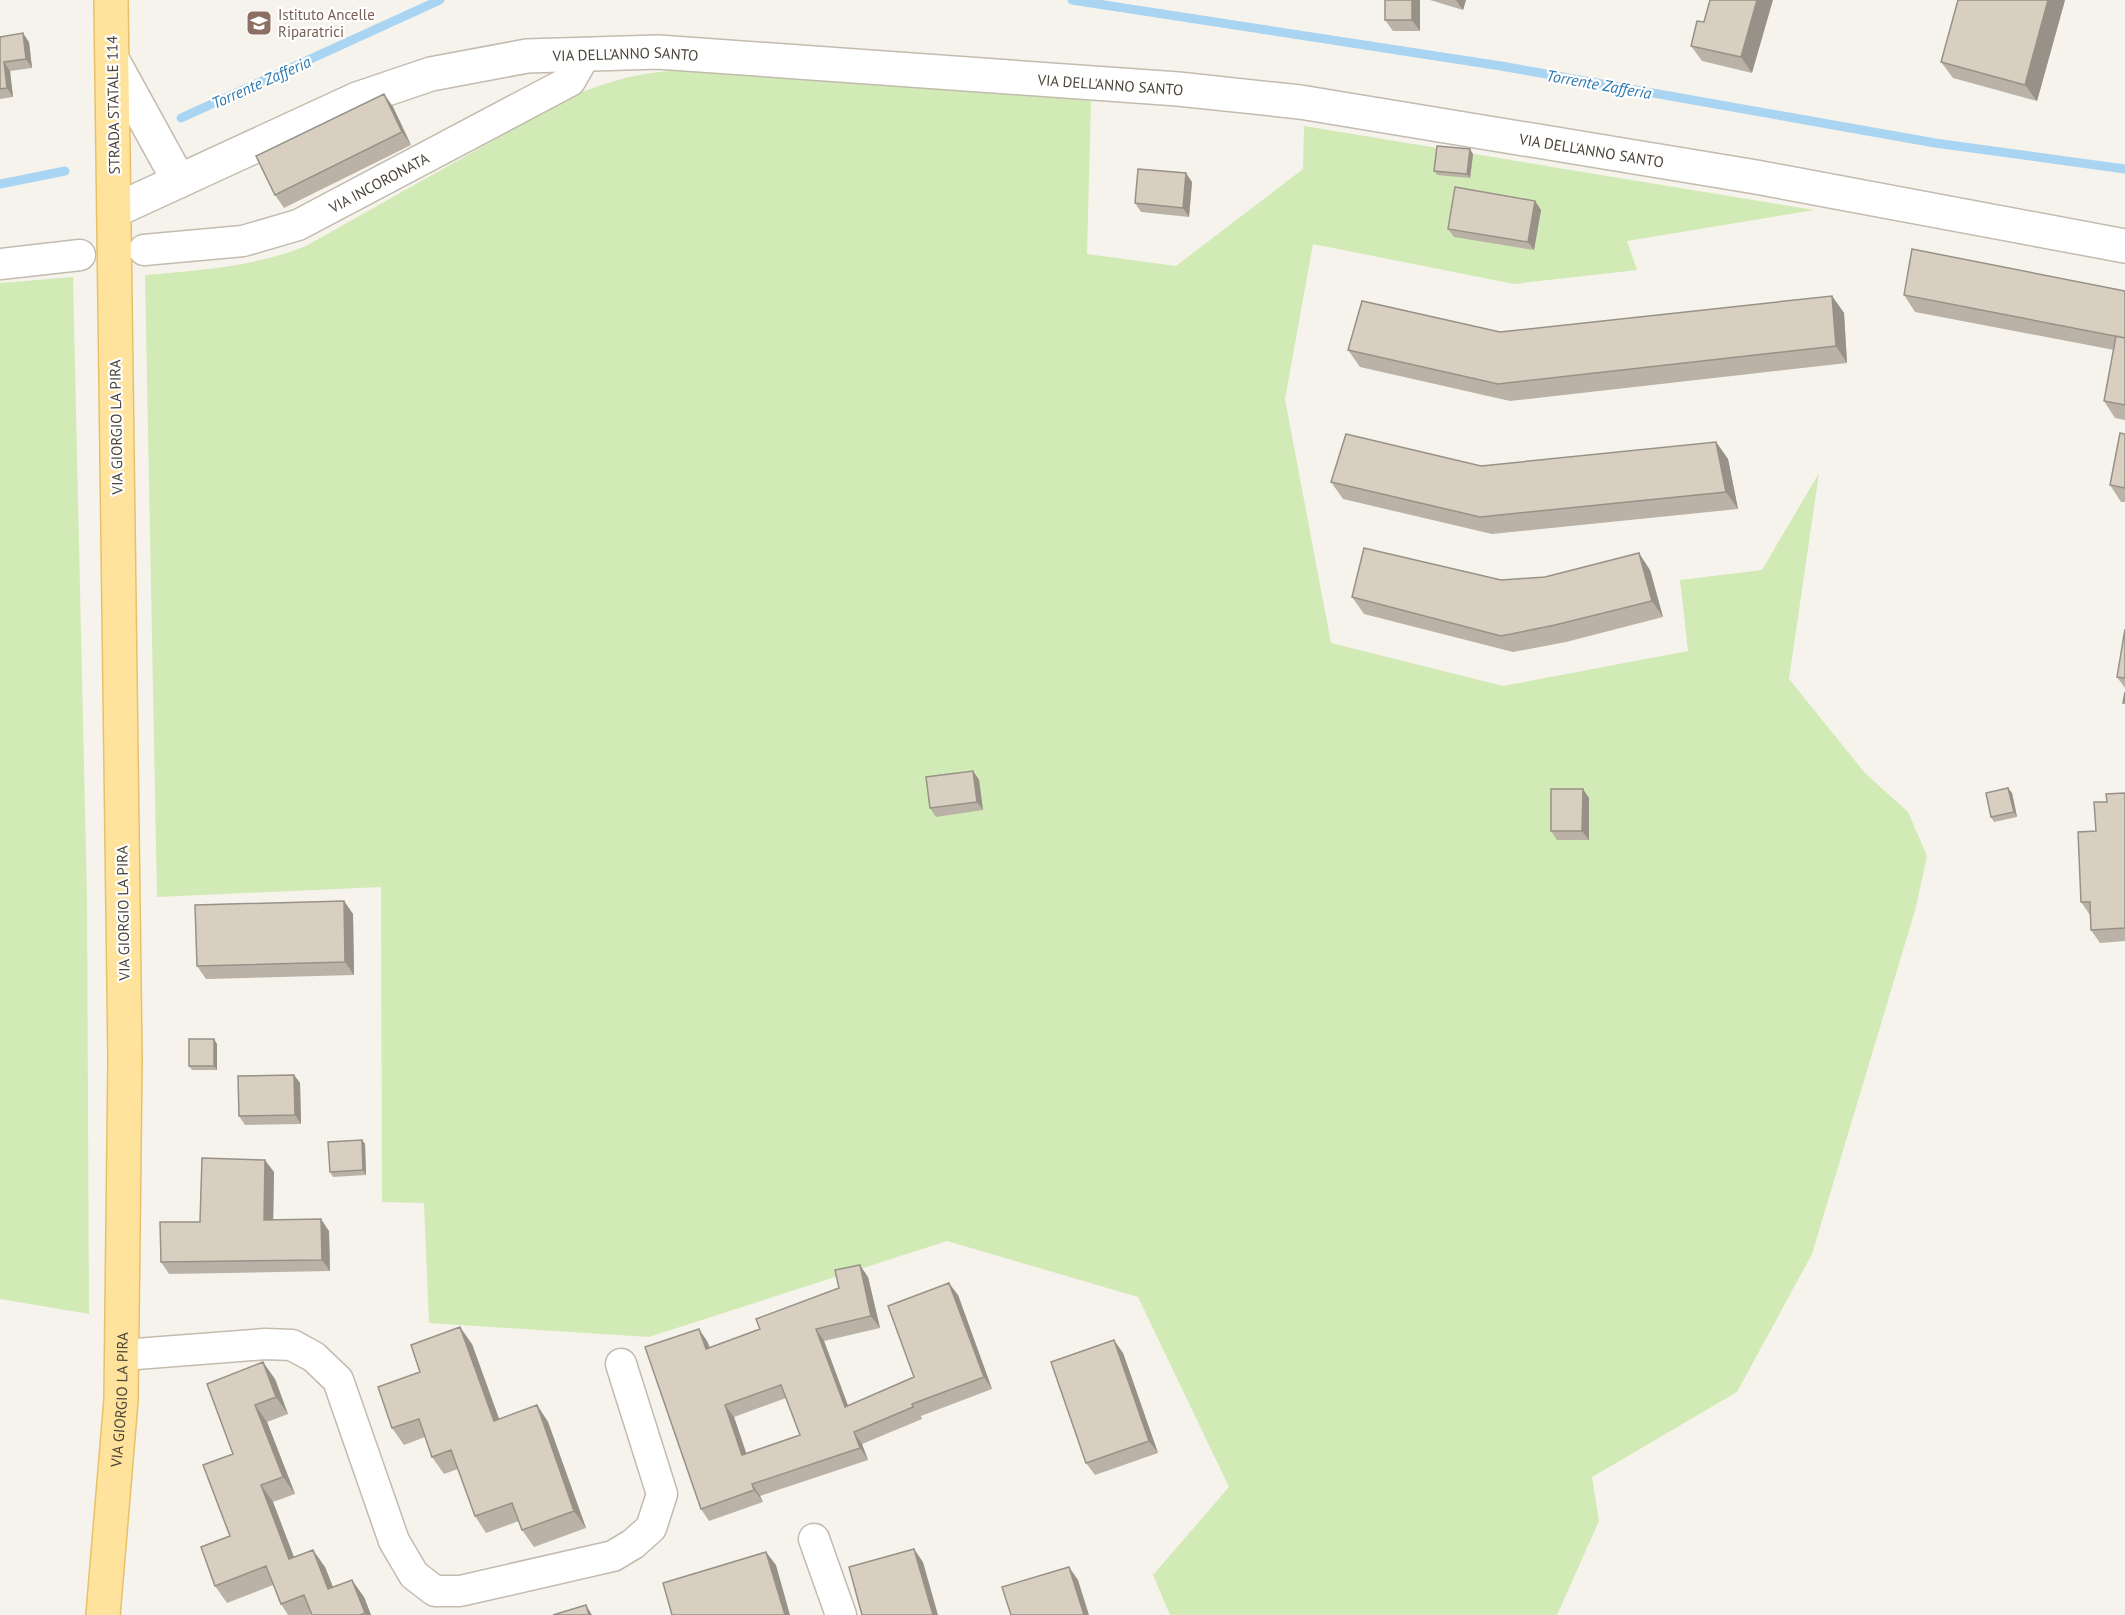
<svg xmlns="http://www.w3.org/2000/svg" width="2125" height="1615" font-family="'PT Sans',sans-serif">
	<rect width="100%" height="100%" fill="#f6f3ec"/>
	<path fill="#d2eab5" d="M 695,69 L 770,72 L 1091,101 L 1087,254 L 1176,266 L 1303,169 L 1304,126 L 1814,210 L 1627,241 L 1637,270 L 1514,284 L 1313,244 L 1285,399 L 1331,643 L 1503,686 L 1688,651 L 1680,580 L 1762,570 L 1819,473 L 1789,679 L 1865,773 L 1908,812 L 1927,856 L 1916,907 L 1812,1254 L 1737,1392 L 1592,1477 L 1599,1521 L 1557,1615 L 1170,1615 L 1153,1575 L 1229,1487 L 1138,1297 L 947,1241 L 649,1337 L 429,1323 L 424,1203 L 382,1202 L 381,887 L 157,897 L 145,275 C 202,270 253,267 306,246 L 572,96 C 619,77 645,72 695,69 Z
		M 73,277 L 87,900 L 89,1314 L 0,1299 L 0,283 Z"/>
	<g fill="none" stroke-linecap="round" stroke-linejoin="round">
		<path stroke="#a9d4f2" stroke-width="9" d="M 1072,0 L 1501,66 L 1935,143 L 2125,169
			M 181,118 L 440,0
			M 0,184 L 65,171"/>
		<g stroke="#c2bbae" stroke-width="33">
			<g id="minor">
				<path id="s1" d="M 144,250 L 243,241 L 298,225 L 570,81 L 586,53"/>
				<path d="M 0,264 L 80,255"/>
				<path d="M 123,1355 L 265,1344 L 292,1345 L 314,1357 L 338,1380 L 394,1541 L 414,1575 L 435,1591 L 460,1591 L 613,1556 L 633,1544 L 651,1528 L 662,1494 L 621,1364"/>
				<path d="M 814,1539 L 841,1615"/>
			</g>
		</g>
		<g stroke="#c2bbae" stroke-width="36">
			<g id="tertiary">
				<path d="M 113,61 L 179,181"/>
				<path id="s2" d="M 114,211 L 357,99 L 431,74 L 527,56 L 658,52 L 1178,89 L 1300,102 L 1756,177 L 2125,246"/>
			</g>
		</g>
		<g stroke="#e6c16a" stroke-width="36">
			<g id="primary">
				<path id="s3" d="M 103,1615 L 121,1400 L 125,1060 L 111,0"/>
			</g>
		</g>
		<use href="#minor" stroke="#fff" stroke-width="30"/>
		<use href="#tertiary" stroke="#fff" stroke-width="33"/>
		<use href="#primary" stroke="#ffe39c" stroke-width="33"/>
	</g>
	<path fill="#bab2a6" fill-rule="evenodd" d="M 1385,0 L 1420,0 L 1420,31 L 1393,31 L 1385,20 Z
		M 1430,0 L 1466,0 L 1463,10 Z
		M 1710,0 L 1752,73 L 1702,61 L 1691,46 L 1704,22 Z
		M 1958,0 L 2065,0 L 2037,101 L 1953,78 L 1941,62 Z
		M 0,36 L 29,42 L 32,68 L 10,71 L 13,97 L 0,99 Z
		M 384,94 L 393,107 L 411,145 L 284,208 L 275,195 Z
		M 1473,154 L 1470,178 L 1437,175 L 1434,171 Z
		M 1192,182 L 1189,217 L 1141,212 L 1135,203 Z
		M 1535,201 L 1541,210 L 1534,250 L 1454,237 L 1448,229 Z
		M 2125,291 L 2125,420 L 2115,418 L 2104,401 L 2114,350 L 1915,312 L 1904,295 Z
		M 1832,296 L 1844,313 L 1847,363 L 1510,401 L 1360,367 L 1348,350 L 1500,332 Z
		M 2125,434 L 2125,502 L 2121,502 L 2110,485 Z
		M 1716,442 L 1728,459 L 1738,509 L 1492,534 L 1343,499 L 1331,482 Z
		M 1650,570 L 1663,617 L 1566,642 L 1513,652 L 1364,614 L 1352,597 L 1501,580 Z
		M 2125,629 L 2125,688 L 2117,677 Z
		M 973,771 L 979,780 L 983,810 L 936,817 L 930,808 Z
		M 2008,788 L 2012,793 L 2017,817 L 1994,822 L 1991,817 Z
		M 2125,793 L 2125,941 L 2100,943 L 2091,930 L 2090,915 L 2081,902 L 2096,831 Z
		M 1589,798 L 1589,840 L 1557,840 L 1551,831 Z
		M 344,901 L 353,914 L 354,975 L 206,979 L 197,966 Z
		M 217,1044 L 217,1070 L 192,1070 L 189,1066 Z
		M 294,1075 L 300,1083 L 301,1124 L 245,1125 L 239,1116 Z
		M 362,1140 L 365,1144 L 366,1175 L 333,1177 L 330,1172 Z
		M 274,1172 L 273,1220 L 329,1231 L 330,1271 L 169,1274 L 161,1262 L 200,1222 Z
		M 868,1277 L 880,1328 L 824,1341 L 848,1406 L 914,1377 L 958,1295 L 992,1389 L 921,1416 L 922,1419 L 862,1444 L 868,1460 L 760,1496 L 763,1502 L 709,1521 L 701,1509 L 707,1341 L 710,1347 L 760,1329 ZM 786,1398 L 800,1435 L 746,1454 L 734,1417 Z
		M 472,1344 L 499,1419 L 537,1405 L 548,1422 L 586,1528 L 534,1547 L 522,1530 L 519,1521 L 486,1533 L 475,1516 L 458,1469 L 444,1474 L 432,1457 L 425,1437 L 404,1445 L 392,1428 L 420,1372 Z
		M 1123,1353 L 1158,1453 L 1095,1475 L 1086,1463 Z
		M 275,1379 L 288,1414 L 267,1422 L 295,1494 L 273,1502 L 294,1557 L 325,1567 L 333,1587 L 364,1597 L 371,1615 L 312,1615 L 311,1614 L 309,1615 L 288,1615 L 281,1604 L 273,1585 L 227,1603 L 215,1586 L 230,1536 L 233,1454 L 207,1384 Z"/>
	<path fill="#979187" d="M 1412,0 L 1420,0 L 1420,31 L 1412,20 Z
		M 1456,0 L 1466,0 L 1463,10 Z
		M 1757,0 L 1773,0 L 1752,73 L 1741,57 Z
		M 2048,0 L 2065,0 L 2037,101 L 2025,85 Z
		M 23,33 L 29,42 L 32,68 L 26,59 Z
		M 4,62 L 10,71 L 13,97 L 7,88 Z
		M 384,94 L 393,107 L 411,145 L 402,132 Z
		M 1470,149 L 1473,154 L 1470,178 L 1467,174 Z
		M 1186,173 L 1192,182 L 1189,217 L 1183,208 Z
		M 1535,201 L 1541,210 L 1534,250 L 1528,242 Z
		M 1832,296 L 1844,313 L 1847,363 L 1836,346 Z
		M 1716,442 L 1728,459 L 1738,509 L 1726,492 Z
		M 1639,553 L 1650,570 L 1663,617 L 1652,601 Z
		M 973,771 L 979,780 L 983,810 L 977,802 Z
		M 2008,788 L 2012,793 L 2017,817 L 2014,812 Z
		M 1583,789 L 1589,798 L 1589,840 L 1582,831 Z
		M 344,901 L 353,914 L 354,975 L 345,962 Z
		M 214,1039 L 217,1044 L 217,1070 L 214,1066 Z
		M 294,1075 L 300,1083 L 301,1124 L 295,1115 Z
		M 362,1140 L 365,1144 L 366,1175 L 363,1170 Z
		M 265,1160 L 274,1172 L 273,1232 L 264,1220 Z
		M 321,1219 L 329,1231 L 330,1271 L 322,1260 Z
		M 860,1265 L 868,1277 L 880,1328 L 871,1316 Z
		M 949,1283 L 958,1295 L 992,1389 L 984,1377 Z
		M 460,1327 L 472,1344 L 506,1438 L 494,1421 Z
		M 699,1329 L 707,1341 L 714,1361 L 706,1349 Z
		M 816,1329 L 824,1341 L 853,1419 L 845,1407 Z
		M 1114,1340 L 1123,1353 L 1158,1453 L 1149,1441 Z
		M 263,1362 L 275,1379 L 288,1414 L 276,1397 Z
		M 255,1405 L 267,1422 L 295,1494 L 283,1477 Z
		M 537,1405 L 548,1422 L 586,1528 L 574,1511 Z
		M 725,1405 L 734,1417 L 751,1467 L 742,1455 Z
		M 854,1432 L 862,1444 L 868,1460 L 860,1448 Z
		M 752,1484 L 760,1496 L 763,1502 L 754,1490 Z
		M 261,1485 L 273,1502 L 301,1576 L 289,1559 Z
		M 914,1549 L 923,1562 L 938,1615 L 933,1615 Z
		M 313,1550 L 325,1567 L 340,1605 L 328,1589 Z
		M 766,1552 L 776,1565 L 790,1615 L 785,1615 Z
		M 1069,1567 L 1078,1580 L 1089,1615 L 1084,1615 Z
		M 352,1580 L 364,1597 L 371,1615 L 366,1615 L 365,1613 Z
		M 586,1605 L 592,1615 L 589,1615 Z"/>
	<path fill="#d8cfc1" stroke="#979187" stroke-width="1.5" fill-rule="evenodd" d="M 1385,0 L 1412,0 L 1412,20 L 1385,20 Z
		M 1710,0 L 1757,0 L 1741,57 L 1691,46 L 1697,21 L 1704,22 Z
		M 1958,0 L 2048,0 L 2025,85 L 1941,62 Z
		M 23,33 L 26,59 L 4,62 L 7,88 L 0,89 L 0,37 Z
		M 384,94 L 402,132 L 275,195 L 256,156 Z
		M 1437,146 L 1470,149 L 1467,174 L 1434,171 Z
		M 1138,169 L 1186,173 L 1183,208 L 1135,203 Z
		M 1455,187 L 1535,201 L 1528,242 L 1448,229 Z
		M 1912,249 L 2125,291 L 2125,338 L 1904,295 Z
		M 1832,296 L 1836,346 L 1498,384 L 1348,350 L 1362,301 L 1500,332 Z
		M 2116,336 L 2125,338 L 2125,405 L 2104,401 Z
		M 2120,433 L 2125,434 L 2125,488 L 2110,485 Z
		M 1346,434 L 1481,466 L 1716,442 L 1726,492 L 1480,517 L 1331,482 Z
		M 1364,548 L 1501,580 L 1545,577 L 1639,553 L 1652,601 L 1555,625 L 1501,636 L 1352,597 Z
		M 2125,629 L 2125,678 L 2117,677 Z
		M 2125,692 L 2125,703 L 2123,703 Z
		M 973,771 L 977,802 L 930,808 L 926,777 Z
		M 2008,788 L 2014,812 L 1991,817 L 1986,793 Z
		M 1551,789 L 1583,789 L 1582,831 L 1551,831 Z
		M 2125,793 L 2125,928 L 2091,930 L 2090,902 L 2081,902 L 2078,832 L 2096,831 L 2094,802 L 2107,802 L 2106,794 Z
		M 344,901 L 345,962 L 197,966 L 195,905 Z
		M 189,1039 L 214,1039 L 214,1066 L 189,1066 Z
		M 294,1075 L 295,1115 L 239,1116 L 238,1076 Z
		M 362,1140 L 363,1170 L 330,1172 L 328,1142 Z
		M 202,1158 L 265,1160 L 264,1220 L 321,1219 L 322,1260 L 161,1262 L 160,1222 L 200,1222 Z
		M 860,1265 L 871,1316 L 816,1329 L 845,1407 L 914,1377 L 888,1306 L 949,1283 L 984,1377 L 912,1404 L 913,1407 L 854,1432 L 860,1448 L 752,1484 L 754,1490 L 701,1509 L 645,1347 L 699,1329 L 706,1349 L 760,1329 L 756,1319 L 839,1288 L 835,1270 ZM 781,1385 L 800,1435 L 742,1455 L 725,1405 Z
		M 460,1327 L 494,1421 L 537,1405 L 574,1511 L 522,1530 L 512,1503 L 475,1516 L 451,1450 L 432,1457 L 419,1419 L 392,1428 L 378,1387 L 420,1372 L 411,1345 Z
		M 1114,1340 L 1149,1441 L 1086,1463 L 1051,1362 Z
		M 263,1362 L 276,1397 L 255,1405 L 283,1477 L 261,1485 L 289,1559 L 313,1550 L 328,1589 L 352,1580 L 365,1613 L 360,1615 L 312,1615 L 304,1595 L 281,1604 L 266,1566 L 215,1586 L 201,1547 L 230,1536 L 203,1465 L 233,1454 L 207,1384 Z
		M 914,1549 L 933,1615 L 862,1615 L 849,1567 Z
		M 766,1552 L 785,1615 L 672,1615 L 663,1583 Z
		M 1069,1567 L 1084,1615 L 1011,1615 L 1002,1587 Z
		M 586,1605 L 589,1615 L 553,1615 Z"/>
	<defs>
		<g id="school-square" transform="scale(1.35)"><rect x="-9" y="-9" width="18" height="18" rx="4" fill="#8d6e63" stroke="#fff"/><path d="M0-5L7-2L0 1L-7-2ZM-4 1L0 2.5L4 1V4Q0 6-4 4Z" fill="#fff"/></g>
	</defs>
	<g fill-rule="evenodd">
		<use href="#school-square" x="259" y="23"/>
	</g>
	<g text-anchor="middle" dominant-baseline="central" stroke-width="4.5" stroke-linejoin="round" paint-order="stroke">
		<g font-size="15" fill="#785e54" stroke="#fff" text-anchor="start">
			<text x="278" y="14">Istituto Ancelle<tspan x="278" dy="17">Riparatrici</tspan></text>
		</g>
		<g font-size="15" fill="#4b4439" stroke="#fff">
			<text stroke="none"><textPath href="#s2" startOffset="542">VIA DELL'ANNO SANTO</textPath></text>
			<text stroke="none"><textPath href="#s2" startOffset="1028">VIA DELL'ANNO SANTO</textPath></text>
			<text transform="translate(113 105) rotate(-91)">STRADA STATALE 114</text>
			<text stroke="none"><textPath href="#s2" startOffset="1514">VIA DELL'ANNO SANTO</textPath></text>
			<text stroke="none"><textPath href="#s1" startOffset="248">VIA INCORONATA</textPath></text>
			<text transform="translate(116 427) rotate(-91)">VIA GIORGIO LA PIRA</text>
			<text transform="translate(123 913) rotate(-91)">VIA GIORGIO LA PIRA</text>
			<text stroke="none"><textPath href="#s3" startOffset="216">VIA GIORGIO LA PIRA</textPath></text>
		</g>
		<g font-size="16" font-style="italic" fill="#2e7ab2" stroke="#fff">
			<text transform="translate(261 82) rotate(-24)">Torrente Zafferia</text>
			<text transform="translate(1599 84) rotate(10)">Torrente Zafferia</text>
		</g>
	</g>
</svg>
